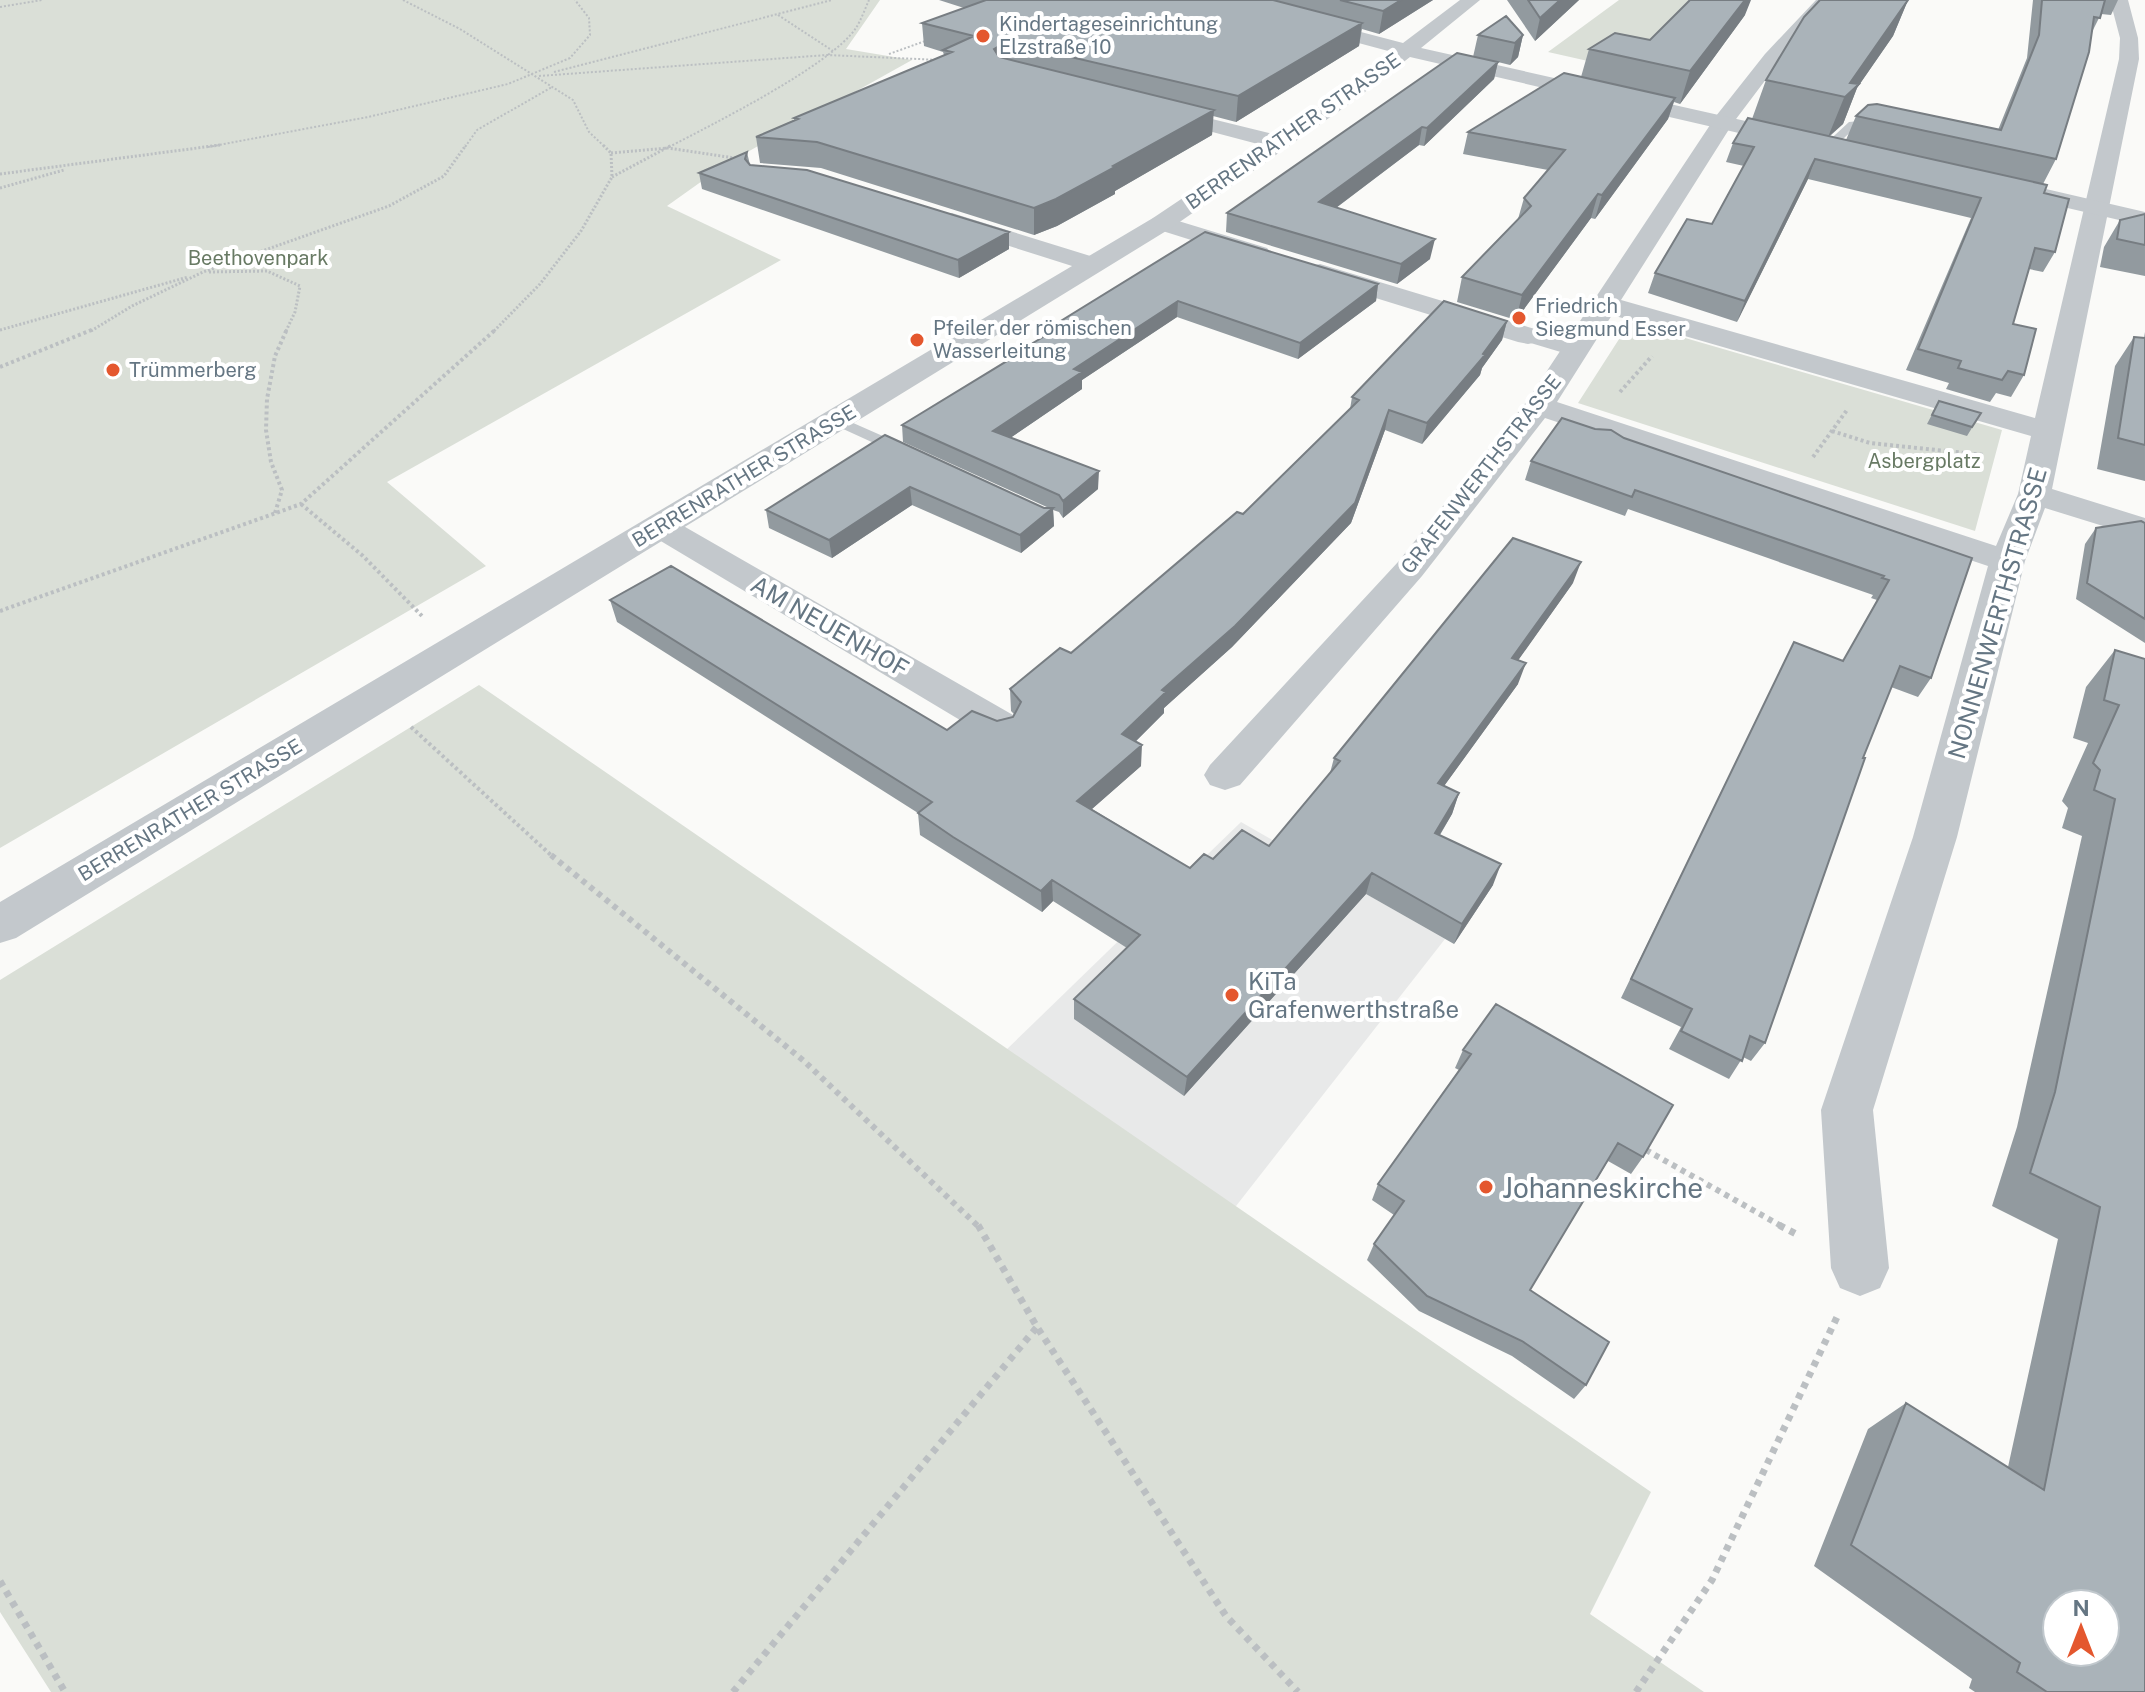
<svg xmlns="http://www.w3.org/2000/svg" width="2145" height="1692" font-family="'Public Sans',sans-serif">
	<rect width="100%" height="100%" fill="#fafaf8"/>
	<path fill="#e8e9e9" d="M 1241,822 L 1445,939 L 1229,1215 L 1004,1052 Z"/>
	<path fill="#dadfd7" d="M 0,0 L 880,0 L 846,49 L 912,60 L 726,164 L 667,206 L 781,260 L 387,482 L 486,566 L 0,848 Z
		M 1619,0 L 1717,0 L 1703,23 L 1588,61 L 1548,52 Z
		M 1630,322 L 2002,430 L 1975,531 L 1578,403 Z
		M 479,685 L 1651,1492 L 1590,1614 L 1704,1692 L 51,1692 L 0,1612 L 0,980 Z"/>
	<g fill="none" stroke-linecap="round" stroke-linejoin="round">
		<path stroke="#bbbfc2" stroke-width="2" stroke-dasharray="2 2" stroke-linecap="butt" d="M 403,0 L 460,29 L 573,100 L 589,132 L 605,147
			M 0,7 L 42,0
			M 778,15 L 833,51
			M 889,54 L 928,40
			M 554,72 L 832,0
			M 539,76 L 827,55 L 940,60
			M 208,147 L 368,117 L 508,84 L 570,58 L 590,35 L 589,18 L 575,0
			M 465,147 L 477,130 L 552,87
			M 669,147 C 713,124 830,66 856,28 C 861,20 865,9 869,0"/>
		<path stroke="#bbbfc2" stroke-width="3" stroke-dasharray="2 2" stroke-linecap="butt" d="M 611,153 L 668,148 L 741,159
			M 0,174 L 220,145
			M 612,177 L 672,145
			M 0,188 L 64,170
			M 209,272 L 267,271 L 300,286 L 295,312 L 286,331
			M 0,330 L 188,277
			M 91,331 L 132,306 L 203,272 L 389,206 L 444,176 L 466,145
			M 494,331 L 540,284 L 581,231 L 612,177 L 611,153 L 603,145"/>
		<path stroke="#bbbfc2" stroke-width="4" stroke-dasharray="3 3" stroke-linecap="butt" d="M 0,367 L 94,329
			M 1620,392 L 1652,356
			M 1832,431 L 1870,443 L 1984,455
			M 1813,457 L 1847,410
			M 301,504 L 363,556 L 424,618
			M 275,513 L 282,490 L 271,462 L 266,430 L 267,399 L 275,356 L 287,329
			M 0,611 L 301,504 L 496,329
			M 411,727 L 553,857"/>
		<path stroke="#bbbfc2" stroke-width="6" stroke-dasharray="5 5" stroke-linecap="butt" d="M 551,855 L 804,1061 L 979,1227
			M 1646,1150 L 1783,1227"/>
		<path stroke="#bbbfc2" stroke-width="7" stroke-dasharray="6 6" stroke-linecap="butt" d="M 978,1225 L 1037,1327 L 1226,1616 L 1298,1692
			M 1779,1225 L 1800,1236
			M 0,1581 L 65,1692
			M 733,1692 L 1037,1327
			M 1636,1692 L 1712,1580 L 1837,1317"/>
		<path fill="#c3c8cc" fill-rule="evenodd" d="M 1871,120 L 1876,123 L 1875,125 L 1856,127 L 1832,149 L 1822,147 L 1849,122 Z
			M 835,415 L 910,448 L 912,451 L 910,454 L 898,454 L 830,423 L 827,420 Z"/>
		<path fill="#c3c8cc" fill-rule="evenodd" d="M 1528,330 L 1581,346 L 1584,350 L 1574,356 L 1521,340 L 1518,336 L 1521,332 Z"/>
		<path fill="#c3c8cc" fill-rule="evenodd" d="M 1816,0 L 1835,0 L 1779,62 L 1733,123 L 1621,300 L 2035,418 L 2119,59 L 2120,38 L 2110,0 L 2128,0 L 2138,38 L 2139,59 L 2052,489 L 2145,518 L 2145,539 L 2045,508 L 2025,561 L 1957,837 L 1873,1110 L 1889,1268 L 1880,1288 L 1860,1296 L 1840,1288 L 1831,1268 L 1821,1110 L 1913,837 L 1988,566 L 1545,418 L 1422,576 L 1240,785 L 1225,790 L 1210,785 L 1204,775 L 1210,765 L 1398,562 L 1527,401 L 1716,116 L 1765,54 ZM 1612,315 L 2031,436 L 2018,494 L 1996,546 L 1557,402 Z
			M 1155,105 L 1289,138 L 1292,143 L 1281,150 L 1148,115 L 1145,111 L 1148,107 Z
			M 952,213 L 1100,259 L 1104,264 L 1100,269 L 1091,272 L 943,225 L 940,220 L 943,215 Z
			M 1162,216 L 1267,248 L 1271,253 L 1267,258 L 1258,261 L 1153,228 L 1150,223 L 1153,218 Z
			M 1320,264 L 1538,330 L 1542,336 L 1538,342 L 1528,344 L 1518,342 L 1311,278 L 1307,272 L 1311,266 Z
			M 661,517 L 673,520 L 1013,715 L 1019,725 L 1013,735 L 999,739 L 985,735 L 649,534 L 644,527 L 649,520 Z"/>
		<path fill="#c3c8cc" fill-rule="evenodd" d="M 1210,0 L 1239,0 L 1403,43 L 1460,0 L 1480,0 L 1421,48 L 1799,133 L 1810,140 L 1799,147 L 1410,57 L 1352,102 L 1171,228 L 16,938 L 0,943 L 0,902 L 1153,218 L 1338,94 L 1392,52 L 1213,4 Z
			M 2011,181 L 2145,212 L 2145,226 L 2003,193 L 1999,188 L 2003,183 Z"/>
	</g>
	<path fill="#929a9f" d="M 939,0 L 1433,0 L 1379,34 L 1362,29 L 1359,46 L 1236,122 L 1213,116 L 1212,135 L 1115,191 L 1115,194 L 1057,226 L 1034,235 L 821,168 L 760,163 L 756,137 L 794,120 L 794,118 L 944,55 L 943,52 L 924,46 L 922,23 L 964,8 Z
		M 1507,0 L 1579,0 L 1535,41 Z
		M 1908,0 L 1893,36 L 1857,88 L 1843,124 L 1830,136 L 1846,140 L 1856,116 L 1998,130 L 2027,58 L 2033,0 L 2118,0 L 2111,15 L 2101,14 L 2092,32 L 2056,159 L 2043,184 L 2055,252 L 2043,272 L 2029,269 L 2013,324 L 2024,375 L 2011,397 L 1996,393 L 1990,402 L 1946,389 L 1949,383 L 1906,370 L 1971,218 L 1808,179 L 1737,322 L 1648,293 L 1655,273 L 1712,224 L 1744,166 L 1726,162 L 1733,143 L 1752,119 L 1766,80 Z
		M 1745,15 L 1680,104 L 1674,102 L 1668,119 L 1595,219 L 1591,218 L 1516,320 L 1457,302 L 1462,277 L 1518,219 L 1524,198 L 1548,170 L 1463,154 L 1468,132 L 1581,77 L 1589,49 L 1650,40 Z
		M 1478,35 L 1523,35 L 1518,57 L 1510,65 L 1498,62 L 1494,79 L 1424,146 L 1419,145 L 1336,208 L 1430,259 L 1397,284 L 1226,232 L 1227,213 L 1473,57 Z
		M 747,152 L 750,165 L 1009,249 L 959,278 L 702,189 L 699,173 Z
		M 2145,214 L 2145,276 L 2100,267 L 2104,247 L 2120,220 Z
		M 1205,232 L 1378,284 L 1376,301 L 1298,359 L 1177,317 L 1082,380 L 1082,389 L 1010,438 L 1098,489 L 1063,518 L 1059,512 L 1053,510 L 1054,526 L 1021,553 L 912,505 L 832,558 L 769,528 L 766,510 L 885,435 L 1044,508 L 1049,508 L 903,442 L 902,425 L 1023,352 L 1023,349 L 1038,340 L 1038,335 Z
		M 1507,321 L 1502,340 L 1482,368 L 1480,375 L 1422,444 L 1385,430 L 1351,523 L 1232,647 L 1164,708 L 1164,713 L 1136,741 L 1141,766 L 1092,809 L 1190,868 L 1213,859 L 1269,846 L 1330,773 L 1334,758 L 1573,583 L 1518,660 L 1518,684 L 1444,786 L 1459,793 L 1452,814 L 1440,835 L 1493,885 L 1454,944 L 1366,894 L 1184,1096 L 1074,1019 L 1074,999 L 1127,948 L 1053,901 L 1042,912 L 920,835 L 918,813 L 617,622 L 610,600 L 947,730 L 1013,717 L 1014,714 L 1011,711 L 1010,689 L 1071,653 L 1243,514 L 1350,409 L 1352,397 Z
		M 2145,332 L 2145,481 L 2097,469 L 2115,366 L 2134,337 L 2144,338 Z
		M 1939,401 L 1981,413 L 1967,436 L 1927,424 Z
		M 1624,438 L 1972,558 L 1931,678 L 1918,697 L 1891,687 L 1863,758 L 1765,1043 L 1751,1061 L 1743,1057 L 1729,1079 L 1669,1049 L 1681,1027 L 1621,998 L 1794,642 L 1843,661 L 1877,600 L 1871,598 L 1873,595 L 1628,509 L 1625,516 L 1525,480 L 1531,461 Z
		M 2145,523 L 2145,643 L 2076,599 L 2085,544 L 2096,528 Z
		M 2115,650 L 2145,659 L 2145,1692 L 1975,1692 L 1969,1688 L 1972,1679 L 1814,1566 L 1868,1429 L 1906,1403 L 2008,1467 L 2058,1239 L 1992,1206 L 2017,1127 L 2082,836 L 2062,828 L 2068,808 L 2062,801 L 2088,743 L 2073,738 L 2086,687 Z
		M 1463,1050 L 1643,1157 L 1631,1174 L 1608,1161 L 1530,1290 L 1586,1385 L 1574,1399 L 1512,1356 L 1419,1311 L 1367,1260 L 1374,1244 L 1394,1215 L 1372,1200 L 1378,1184 L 1459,1070 L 1455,1068 Z"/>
	<path fill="#777d82" d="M 1401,0 L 1433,0 L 1379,34 L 1383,11 Z
		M 1560,0 L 1579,0 L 1535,41 L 1540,18 Z
		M 1745,0 L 1751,0 L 1745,15 L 1680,104 L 1690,71 Z
		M 1908,0 L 1893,36 L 1857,88 L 1843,124 L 1828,137 L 1850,83 Z
		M 1362,23 L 1359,46 L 1236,122 L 1238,96 Z
		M 1523,35 L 1518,57 L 1510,65 L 1515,43 Z
		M 1006,42 L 1006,65 L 994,49 Z
		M 1498,62 L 1494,79 L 1424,146 L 1427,128 Z
		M 1675,98 L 1668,119 L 1595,219 L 1602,195 Z
		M 1214,110 L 1212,135 L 1115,191 L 1115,194 L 1057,226 L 1034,235 L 1034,208 L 1113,166 Z
		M 1422,127 L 1419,145 L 1317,222 L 1319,202 Z
		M 1815,159 L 1808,179 L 1737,322 L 1745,301 Z
		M 1598,194 L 1591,218 L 1516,320 L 1522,295 Z
		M 1009,232 L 1009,249 L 959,278 L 958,260 Z
		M 1435,239 L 1430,259 L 1397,284 L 1401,264 Z
		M 1378,284 L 1376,301 L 1298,359 L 1300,343 Z
		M 1178,301 L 1177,317 L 1082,380 L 1082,389 L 994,449 L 993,431 L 1074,369 Z
		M 1507,321 L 1502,340 L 1482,368 L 1480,375 L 1422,444 L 1427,423 L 1483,354 Z
		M 1389,410 L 1385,430 L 1351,523 L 1232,647 L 1164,708 L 1164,713 L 1122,755 L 1122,734 L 1162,690 Z
		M 1099,471 L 1098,489 L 1063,518 L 1063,501 Z
		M 910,487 L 912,505 L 832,558 L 829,540 Z
		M 1053,508 L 1054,526 L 1021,553 L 1020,535 Z
		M 1581,562 L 1573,583 L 1505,679 L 1512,658 Z
		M 1526,663 L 1518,684 L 1431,804 L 1438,783 Z
		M 1142,745 L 1141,766 L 1077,822 L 1077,801 Z
		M 1459,793 L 1452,814 L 1428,854 L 1435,833 Z
		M 1501,864 L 1493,885 L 1454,944 L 1462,924 Z
		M 1372,873 L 1366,894 L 1184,1096 L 1187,1077 Z
		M 1052,880 L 1053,901 L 1042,912 L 1041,891 Z"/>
	<path fill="#aab3b9" stroke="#777d82" stroke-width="2" fill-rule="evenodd" d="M 986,0 L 1273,0 L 1362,23 L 1238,96 L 1006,42 L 994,49 L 999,57 L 1214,110 L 1113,166 L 1115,167 L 1056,199 L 1034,208 L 817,142 L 756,137 L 798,119 L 794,118 L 952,52 L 943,50 L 974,36 L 922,23 Z
		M 1340,0 L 1401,0 L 1383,11 Z
		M 1528,0 L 1560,0 L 1540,18 Z
		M 1690,0 L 1745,0 L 1690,71 L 1589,49 L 1615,33 L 1650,40 Z
		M 1820,0 L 1908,0 L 1850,83 L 1859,84 L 1845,97 L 1766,80 L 1804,17 Z
		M 2042,0 L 2105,0 L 2100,18 L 2094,17 L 2089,52 L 2056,159 L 1856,116 L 1868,105 L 1877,104 L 2001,130 L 2039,35 Z
		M 1506,16 L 1523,35 L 1515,43 L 1478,35 Z
		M 1457,53 L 1498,62 L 1427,128 L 1422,127 L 1319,202 L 1435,239 L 1401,264 L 1227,213 Z
		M 1564,73 L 1675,98 L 1602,195 L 1598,194 L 1522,295 L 1462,277 L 1531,206 L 1524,198 L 1565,150 L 1468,132 Z
		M 1748,118 L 2047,185 L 2044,193 L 2069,199 L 2055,252 L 2035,248 L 2013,324 L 2036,329 L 2024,375 L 2008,371 L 2002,380 L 1958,368 L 1961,361 L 1918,349 L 1981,198 L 1815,159 L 1745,301 L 1655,273 L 1687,219 L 1712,224 L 1754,147 L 1733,143 Z
		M 747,152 L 745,159 L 750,165 L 807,170 L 1009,232 L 958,260 L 699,173 Z
		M 2145,214 L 2145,245 L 2117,239 L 2120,220 Z
		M 1205,232 L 1378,284 L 1300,343 L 1178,301 L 1074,369 L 1082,372 L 993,431 L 1099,471 L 1063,501 L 1059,495 L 902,425 L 1025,350 L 1023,349 L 1043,337 L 1038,335 Z
		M 1444,301 L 1507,321 L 1483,354 L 1485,355 L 1427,423 L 1389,410 L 1355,503 L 1235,626 L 1162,690 L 1166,692 L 1122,734 L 1142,745 L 1077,801 L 1190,868 L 1204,854 L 1213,859 L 1242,830 L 1269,846 L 1340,761 L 1334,758 L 1513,538 L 1581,562 L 1512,658 L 1526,663 L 1438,783 L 1459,793 L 1435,833 L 1501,864 L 1462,924 L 1372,873 L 1187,1077 L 1074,999 L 1140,935 L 1052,880 L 1041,891 L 953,837 L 918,813 L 932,802 L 610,600 L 671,566 L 947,730 L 972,711 L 997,721 L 1013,717 L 1021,702 L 1010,689 L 1060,648 L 1071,653 L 1237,512 L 1243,514 L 1359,400 L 1352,397 Z
		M 2134,337 L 2145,338 L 2145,445 L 2118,438 Z
		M 1939,401 L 1981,413 L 1972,427 L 1932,415 Z
		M 1562,418 L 1595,429 L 1611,430 L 1624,438 L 1972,558 L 1931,678 L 1900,666 L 1863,758 L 1865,758 L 1765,1043 L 1750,1036 L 1742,1061 L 1681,1031 L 1692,1009 L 1631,979 L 1794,642 L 1843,661 L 1889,580 L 1882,578 L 1884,576 L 1635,490 L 1632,497 L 1531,461 Z
		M 885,435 L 1044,508 L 1053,508 L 1020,535 L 910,487 L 829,540 L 766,510 Z
		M 2141,521 L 2145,523 L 2145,619 L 2087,583 L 2096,528 Z
		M 2115,650 L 2145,659 L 2145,1692 L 2047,1692 L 2017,1672 L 2020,1663 L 1851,1545 L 1906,1403 L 2044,1490 L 2100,1207 L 2030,1173 L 2055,1092 L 2115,799 L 2094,790 L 2100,770 L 2093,763 L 2119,705 L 2104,700 ZM 2057,1604 L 2105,1604 L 2105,1652 L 2057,1652 Z
		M 1496,1004 L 1673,1105 L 1643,1157 L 1618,1143 L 1530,1290 L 1609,1342 L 1586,1385 L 1522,1341 L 1427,1296 L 1374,1244 L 1404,1201 L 1378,1184 L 1471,1054 L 1463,1050 Z"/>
	<g fill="#e4572e" stroke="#fff" stroke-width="3">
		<circle cx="983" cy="36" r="8"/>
		<circle cx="1519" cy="318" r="8"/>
		<circle cx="917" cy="340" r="8"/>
		<circle cx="113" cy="370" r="8"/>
		<circle cx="1232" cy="995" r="8"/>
		<circle cx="1486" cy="1187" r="8"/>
	</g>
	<g text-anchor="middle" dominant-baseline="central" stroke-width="8" stroke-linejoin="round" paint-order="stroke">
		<g font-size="20" fill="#657683" stroke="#fff" text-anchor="start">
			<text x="999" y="24">Kindertageseinrichtung<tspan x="999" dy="23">Elzstraße 10</tspan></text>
			<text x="1535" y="306">Friedrich<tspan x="1535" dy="23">Siegmund Esser</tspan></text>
			<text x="933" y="328">Pfeiler der römischen<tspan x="933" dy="23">Wasserleitung</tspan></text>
			<text x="129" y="370">Trümmerberg</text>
		</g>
		<g font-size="20" fill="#657683" stroke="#fff">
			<text transform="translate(1293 131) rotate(-35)">BERRENRATHER STRASSE</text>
			<text transform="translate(1481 474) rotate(-52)">GRAFENWERTHSTRASSE</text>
			<text transform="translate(744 476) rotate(-31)">BERRENRATHER STRASSE</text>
			<text transform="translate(190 810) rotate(-31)">BERRENRATHER STRASSE</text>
		</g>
		<g font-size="20" fill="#687a64" stroke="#fff">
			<text x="258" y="258">Beethovenpark</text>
			<text x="1924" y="461">Asbergplatz</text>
		</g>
		<g font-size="24" fill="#657683" stroke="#fff">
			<text transform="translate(1997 613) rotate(-74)">NONNENWERTHSTRASSE</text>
			<text transform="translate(830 626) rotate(30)">AM NEUENHOF</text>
		</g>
		<g font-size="24" fill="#657683" stroke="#fff" text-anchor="start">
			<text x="1248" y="981">KiTa<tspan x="1248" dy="28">Grafenwerthstraße</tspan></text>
		</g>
		<g font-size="28" fill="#657683" stroke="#fff" text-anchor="start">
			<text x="1502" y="1187">Johanneskirche</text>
		</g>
	</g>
	<g transform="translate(2081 1628)"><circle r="38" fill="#ffffff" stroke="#c1c8cd" stroke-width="2"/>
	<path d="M0-6L14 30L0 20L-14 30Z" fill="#e4572e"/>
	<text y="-12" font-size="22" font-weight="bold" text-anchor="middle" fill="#657683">N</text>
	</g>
</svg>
